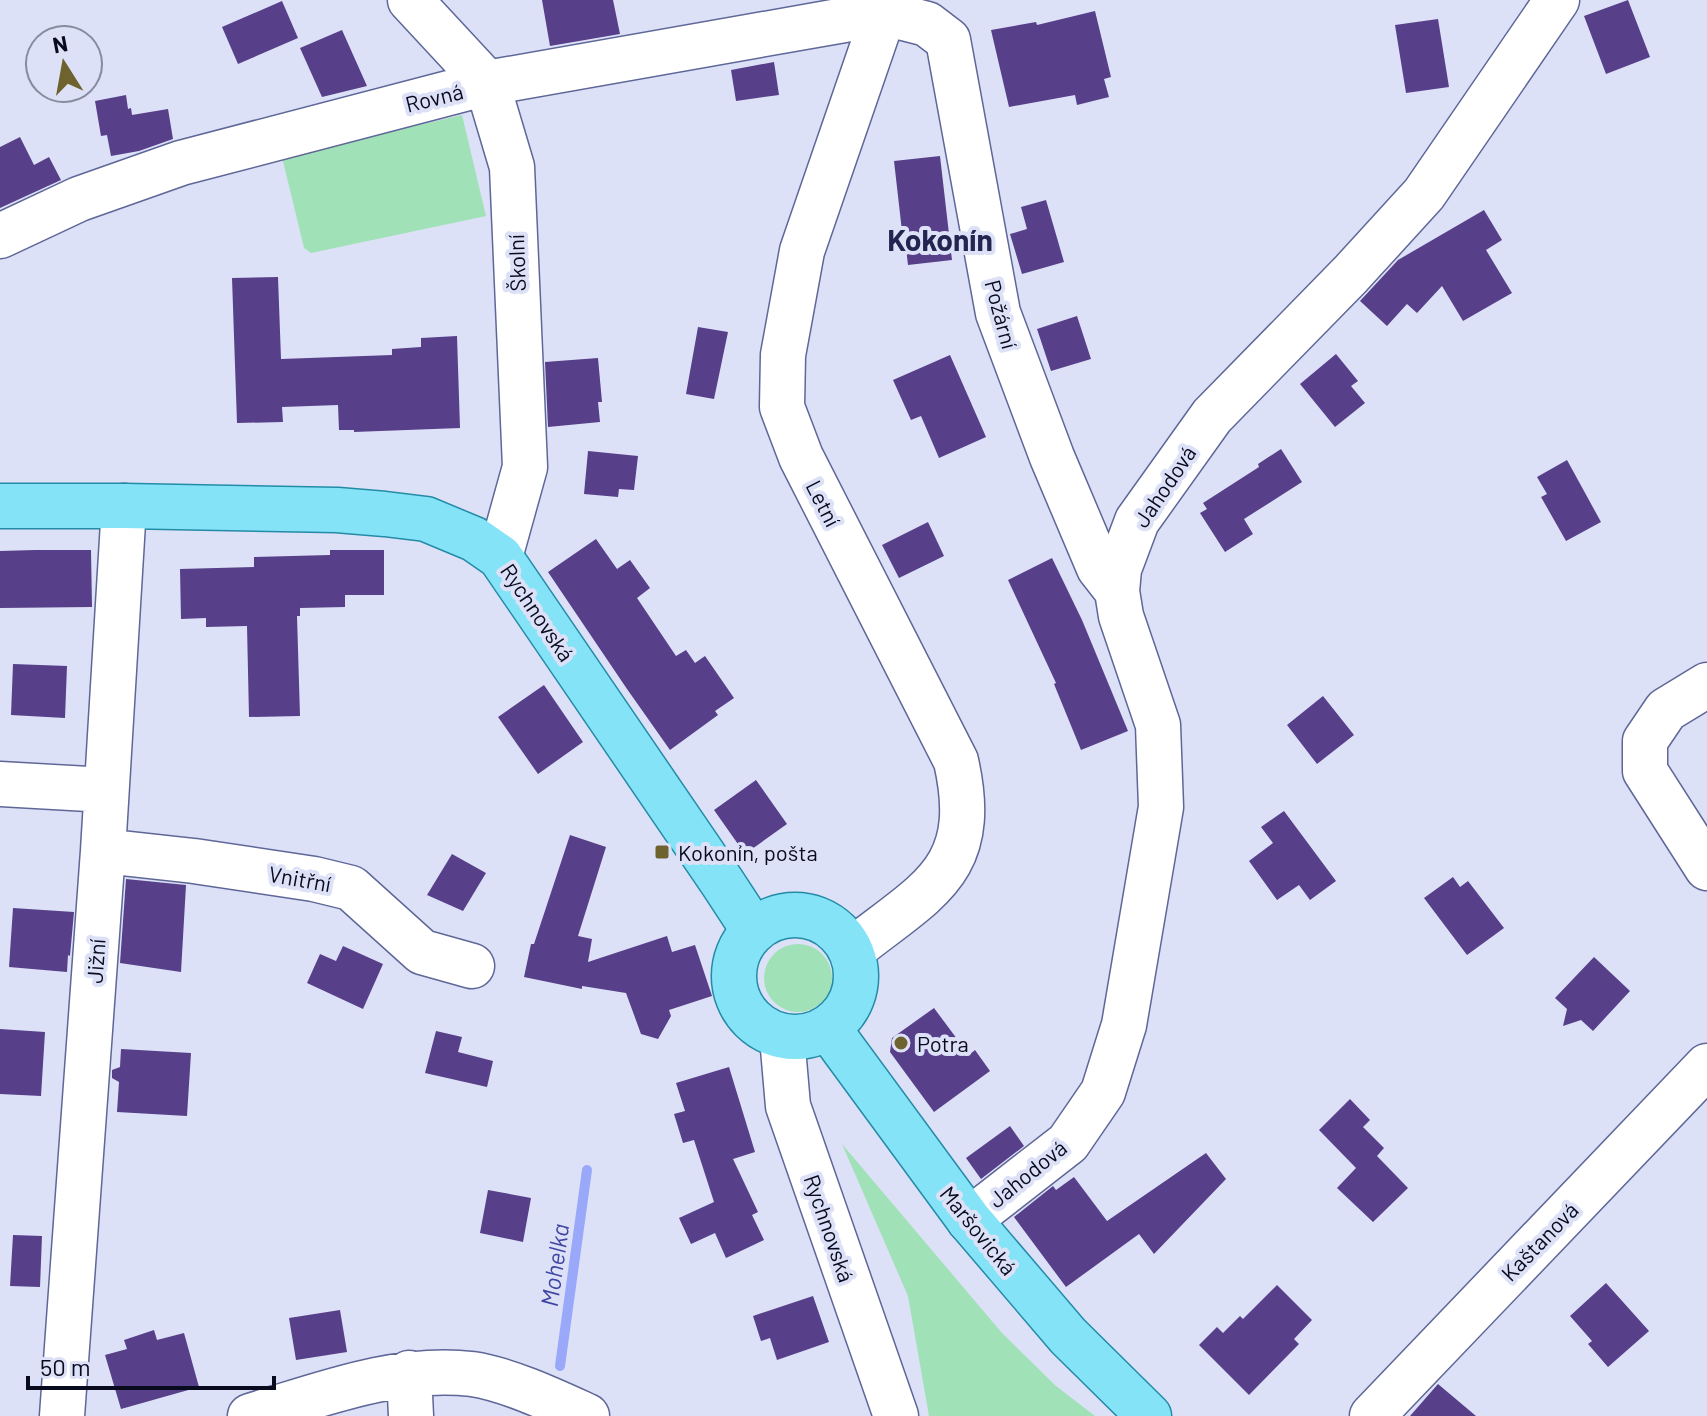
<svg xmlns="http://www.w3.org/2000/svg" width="1707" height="1416" font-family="Barlow,sans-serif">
	<rect width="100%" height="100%" fill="#dce1f7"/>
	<path fill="#a0e1b7" d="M 462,115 L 486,216 L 311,253 L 304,248 L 282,157 Z
		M764 978a34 34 0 1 1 68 0a34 34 0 1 1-68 0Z
		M 842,1144 L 1002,1333 L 1056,1386 L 1095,1416 L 929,1416 L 908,1296 Z"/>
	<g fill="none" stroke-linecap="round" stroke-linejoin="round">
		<path stroke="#9aa8fa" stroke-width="10" d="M 560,1366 L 587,1170"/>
	</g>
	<path fill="#573f89" d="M 542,0 L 613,0 L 620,34 L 550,46 Z
		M 1628,0 L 1650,57 L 1606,74 L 1584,16 Z
		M 282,1 L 298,38 L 238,64 L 222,27 Z
		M 1095,11 L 1111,77 L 1104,79 L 1109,97 L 1077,105 L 1075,95 L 1009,107 L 991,30 L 1036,22 L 1037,25 Z
		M 1438,19 L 1449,87 L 1406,93 L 1395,25 Z
		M 342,30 L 367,86 L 322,97 L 300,48 Z
		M 774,62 L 779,95 L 736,101 L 731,70 Z
		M 126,95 L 128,109 L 131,108 L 132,115 L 168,109 L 173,139 L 139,151 L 111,156 L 107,135 L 101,136 L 95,101 Z
		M 20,137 L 34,165 L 49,157 L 61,180 L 0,208 L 0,147 Z
		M 940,156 L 952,260 L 908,265 L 905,240 L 903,240 L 894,161 Z
		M 1046,200 L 1064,262 L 1022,274 L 1010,234 L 1027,229 L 1021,207 Z
		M 1484,210 L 1502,240 L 1486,250 L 1512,293 L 1463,321 L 1442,286 L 1417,313 L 1407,304 L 1387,326 L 1360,301 L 1398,260 Z
		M 278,277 L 281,359 L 392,355 L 392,349 L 421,347 L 421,338 L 457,336 L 460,428 L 354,432 L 354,430 L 339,430 L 338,405 L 282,407 L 283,422 L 237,423 L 232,278 Z
		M 1077,316 L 1091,359 L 1051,371 L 1037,329 Z
		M 698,327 L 728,332 L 714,399 L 686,394 Z
		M 1336,354 L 1358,381 L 1351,386 L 1365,403 L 1335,427 L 1300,384 Z
		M 950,355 L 986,437 L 939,458 L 921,416 L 911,420 L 893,380 Z
		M 598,358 L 602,402 L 598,402 L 600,422 L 548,427 L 545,362 Z
		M 1281,449 L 1302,482 L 1244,519 L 1253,534 L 1225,552 L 1200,513 L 1207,509 L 1203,503 L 1259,467 L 1258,464 Z
		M 588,451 L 638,456 L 634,490 L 619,489 L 618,497 L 584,494 Z
		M 1567,460 L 1601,522 L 1566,541 L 1541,497 L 1547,494 L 1537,477 Z
		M 928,522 L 944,556 L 899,578 L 882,545 Z
		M 596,539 L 617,569 L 630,560 L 650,588 L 637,598 L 676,656 L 686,650 L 695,663 L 705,656 L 734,698 L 715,711 L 718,715 L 670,750 L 627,689 L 548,572 Z
		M 35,550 L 91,550 L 92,607 L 0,608 L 0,551 Z
		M 330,550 L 384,550 L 384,595 L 345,595 L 345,607 L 300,608 L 300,616 L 297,616 L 300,716 L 249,717 L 247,626 L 206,627 L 206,618 L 181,619 L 180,569 L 254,567 L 254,557 L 330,555 Z
		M 1052,558 L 1082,620 L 1128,731 L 1081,750 L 1054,684 L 1056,683 L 1008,580 Z
		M 13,664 L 67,666 L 65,718 L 11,715 Z
		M 544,685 L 583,742 L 538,774 L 498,717 Z
		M 1323,696 L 1354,735 L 1317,764 L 1287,725 Z
		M 756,780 L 787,824 L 745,854 L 714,810 Z
		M 1284,811 L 1336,881 L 1310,900 L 1299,885 L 1277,900 L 1249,861 L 1273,843 L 1261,827 Z
		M 570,835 L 606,847 L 578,936 L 592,939 L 588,962 L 667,936 L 672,952 L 695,945 L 712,996 L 669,1010 L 671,1016 L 658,1039 L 641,1034 L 626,993 L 582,986 L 582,989 L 524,977 L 531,944 L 534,944 Z
		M 452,854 L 486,873 L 463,911 L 427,895 Z
		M 1453,877 L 1460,887 L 1468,881 L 1504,928 L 1467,955 L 1424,898 Z
		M 126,879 L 186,885 L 181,972 L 120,963 Z
		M 13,908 L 74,912 L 70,956 L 68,955 L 67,972 L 9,967 Z
		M 343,946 L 383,964 L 363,1009 L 307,983 L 320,954 L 336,961 Z
		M 1594,957 L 1630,991 L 1593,1031 L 1581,1020 L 1563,1026 L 1567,1009 L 1555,998 Z
		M 934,1008 L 969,1055 L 975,1050 L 990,1071 L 934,1112 L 890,1052 L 892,1038 Z
		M 0,1029 L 45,1032 L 41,1096 L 0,1094 Z
		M 436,1031 L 462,1037 L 458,1052 L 493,1061 L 487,1087 L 425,1073 Z
		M 121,1049 L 191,1053 L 187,1116 L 117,1112 L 119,1082 L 112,1078 L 112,1070 L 120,1067 Z
		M 729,1067 L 755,1152 L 733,1159 L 758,1212 L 752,1215 L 764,1240 L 726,1258 L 715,1233 L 691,1244 L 679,1218 L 714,1202 L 694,1140 L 683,1143 L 674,1114 L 685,1111 L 676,1083 Z
		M 1350,1099 L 1370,1120 L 1363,1127 L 1384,1148 L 1377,1156 L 1408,1188 L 1373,1222 L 1337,1188 L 1356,1168 L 1319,1130 Z
		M 1010,1126 L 1024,1146 L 981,1179 L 966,1158 Z
		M 1206,1153 L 1226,1179 L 1154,1254 L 1139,1234 L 1066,1287 L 1014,1217 L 1053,1186 L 1056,1190 L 1074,1177 L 1107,1221 Z
		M 488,1190 L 531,1198 L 523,1242 L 480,1233 Z
		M 13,1235 L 42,1236 L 40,1287 L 10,1286 Z
		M 1606,1283 L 1649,1331 L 1608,1367 L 1588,1344 L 1592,1341 L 1570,1316 Z
		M 1277,1285 L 1312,1320 L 1294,1339 L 1299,1344 L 1249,1395 L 1199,1345 L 1217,1327 L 1223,1333 L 1240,1316 L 1243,1319 Z
		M 813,1296 L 829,1342 L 777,1360 L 770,1338 L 761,1341 L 753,1316 Z
		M 340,1310 L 347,1352 L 296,1360 L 289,1318 Z
		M 154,1330 L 157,1340 L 184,1333 L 199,1387 L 121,1409 L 105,1355 L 127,1349 L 124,1340 Z
		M 1438,1384 L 1476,1416 L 1410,1416 Z"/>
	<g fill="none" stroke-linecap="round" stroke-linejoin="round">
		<g stroke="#5e6797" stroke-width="47">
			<path id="minor" d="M 410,0 L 487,83 L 512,167 L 525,467 L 500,557
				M 0,236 L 79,199 L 181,163 L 487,83 L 884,13 L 927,24 L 948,40 L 998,313 L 1052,457 L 1099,568 L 1117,591
				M 1707,685 L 1666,710 L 1645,741 L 1645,771 L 1707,868
				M 0,784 L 106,790
				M 103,851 L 194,861 L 314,879 L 351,888 L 422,952 L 472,966
				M 851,951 C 927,890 981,872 956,761 L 801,457 L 782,407 L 783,355 L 802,251 L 884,13 L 887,0
				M 782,1037 L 788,1106 L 896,1416
				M 969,1220 L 1068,1143 L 1103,1092 L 1124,1025 L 1161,807 L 1158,725 L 1121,616 L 1117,591 L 1119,569 L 1137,521 L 1212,416 L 1351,274 L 1424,194 L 1557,0
				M 409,1373 L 411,1416
				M 62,1416 L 103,851 L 124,506
				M 250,1416 C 320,1395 397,1365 472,1374 C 507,1379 554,1401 587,1416
				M 1372,1416 L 1707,1066"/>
		</g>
		<g stroke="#248ba7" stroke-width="47">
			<path id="major" d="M 0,506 L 124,506 L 337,510 L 385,514 L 426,519 L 474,539 L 500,557 L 722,882 L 754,931
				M734 976a61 61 0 1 1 122 0a61 61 0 1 1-122 0Z
				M 828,1028 L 969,1220 L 1068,1336 L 1149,1416"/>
		</g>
		<use href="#minor" stroke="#fff" stroke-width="44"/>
		<use href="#major" stroke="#85e3f7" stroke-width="44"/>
	</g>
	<g fill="#6e622f" stroke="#dce1f7" stroke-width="3">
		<rect x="654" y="844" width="16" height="16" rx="4"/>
		<circle cx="901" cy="1043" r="8"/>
	</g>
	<g text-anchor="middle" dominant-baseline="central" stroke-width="8" stroke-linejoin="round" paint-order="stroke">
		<g font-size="22" fill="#080a1d" stroke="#dce1f7">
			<text transform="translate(434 97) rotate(-14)">Rovná</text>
			<text transform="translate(516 263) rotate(-92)">Školní</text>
			<text transform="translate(1002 314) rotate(75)">Požární</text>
			<text transform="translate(1164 486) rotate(-56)">Jahodová</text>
			<text transform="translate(824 503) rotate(63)">Letní</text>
			<text transform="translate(538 612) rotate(56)">Rychnovská</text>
			<text transform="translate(300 878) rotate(10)">Vnitřní</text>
			<text transform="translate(95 961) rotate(-86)">Jižní</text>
			<text transform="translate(1027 1173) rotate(-39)">Jahodová</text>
			<text transform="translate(830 1228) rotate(71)">Rychnovská</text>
			<text transform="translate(979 1230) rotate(51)">Maršovická</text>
			<text transform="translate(1539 1241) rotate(-46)">Kaštanová</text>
		</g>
		<g font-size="22" fill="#080a1d" stroke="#dce1f7" text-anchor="start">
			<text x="678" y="852">Kokonín, pošta</text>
			<text x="917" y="1043">Potra</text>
		</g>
		<g font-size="24" font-style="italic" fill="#3f45a2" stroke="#dce1f7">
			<text transform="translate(554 1265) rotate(-82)">Mohelka</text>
		</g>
		<g font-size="30" font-weight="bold" fill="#212550" stroke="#dce1f7">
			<text x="940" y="239">Kokonín</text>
		</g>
	</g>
	<g transform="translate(64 64) rotate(349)"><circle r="38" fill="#dce1f7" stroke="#878ba0" stroke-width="2"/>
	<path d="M0-6L14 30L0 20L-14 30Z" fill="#6e622f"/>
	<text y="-12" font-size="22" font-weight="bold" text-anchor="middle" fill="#080a1d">N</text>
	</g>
	<path d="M28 1376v12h246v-12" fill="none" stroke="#080a1d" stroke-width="4"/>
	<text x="40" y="1376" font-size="24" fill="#080a1d" stroke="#dce1f7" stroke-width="6" paint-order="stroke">50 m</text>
</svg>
